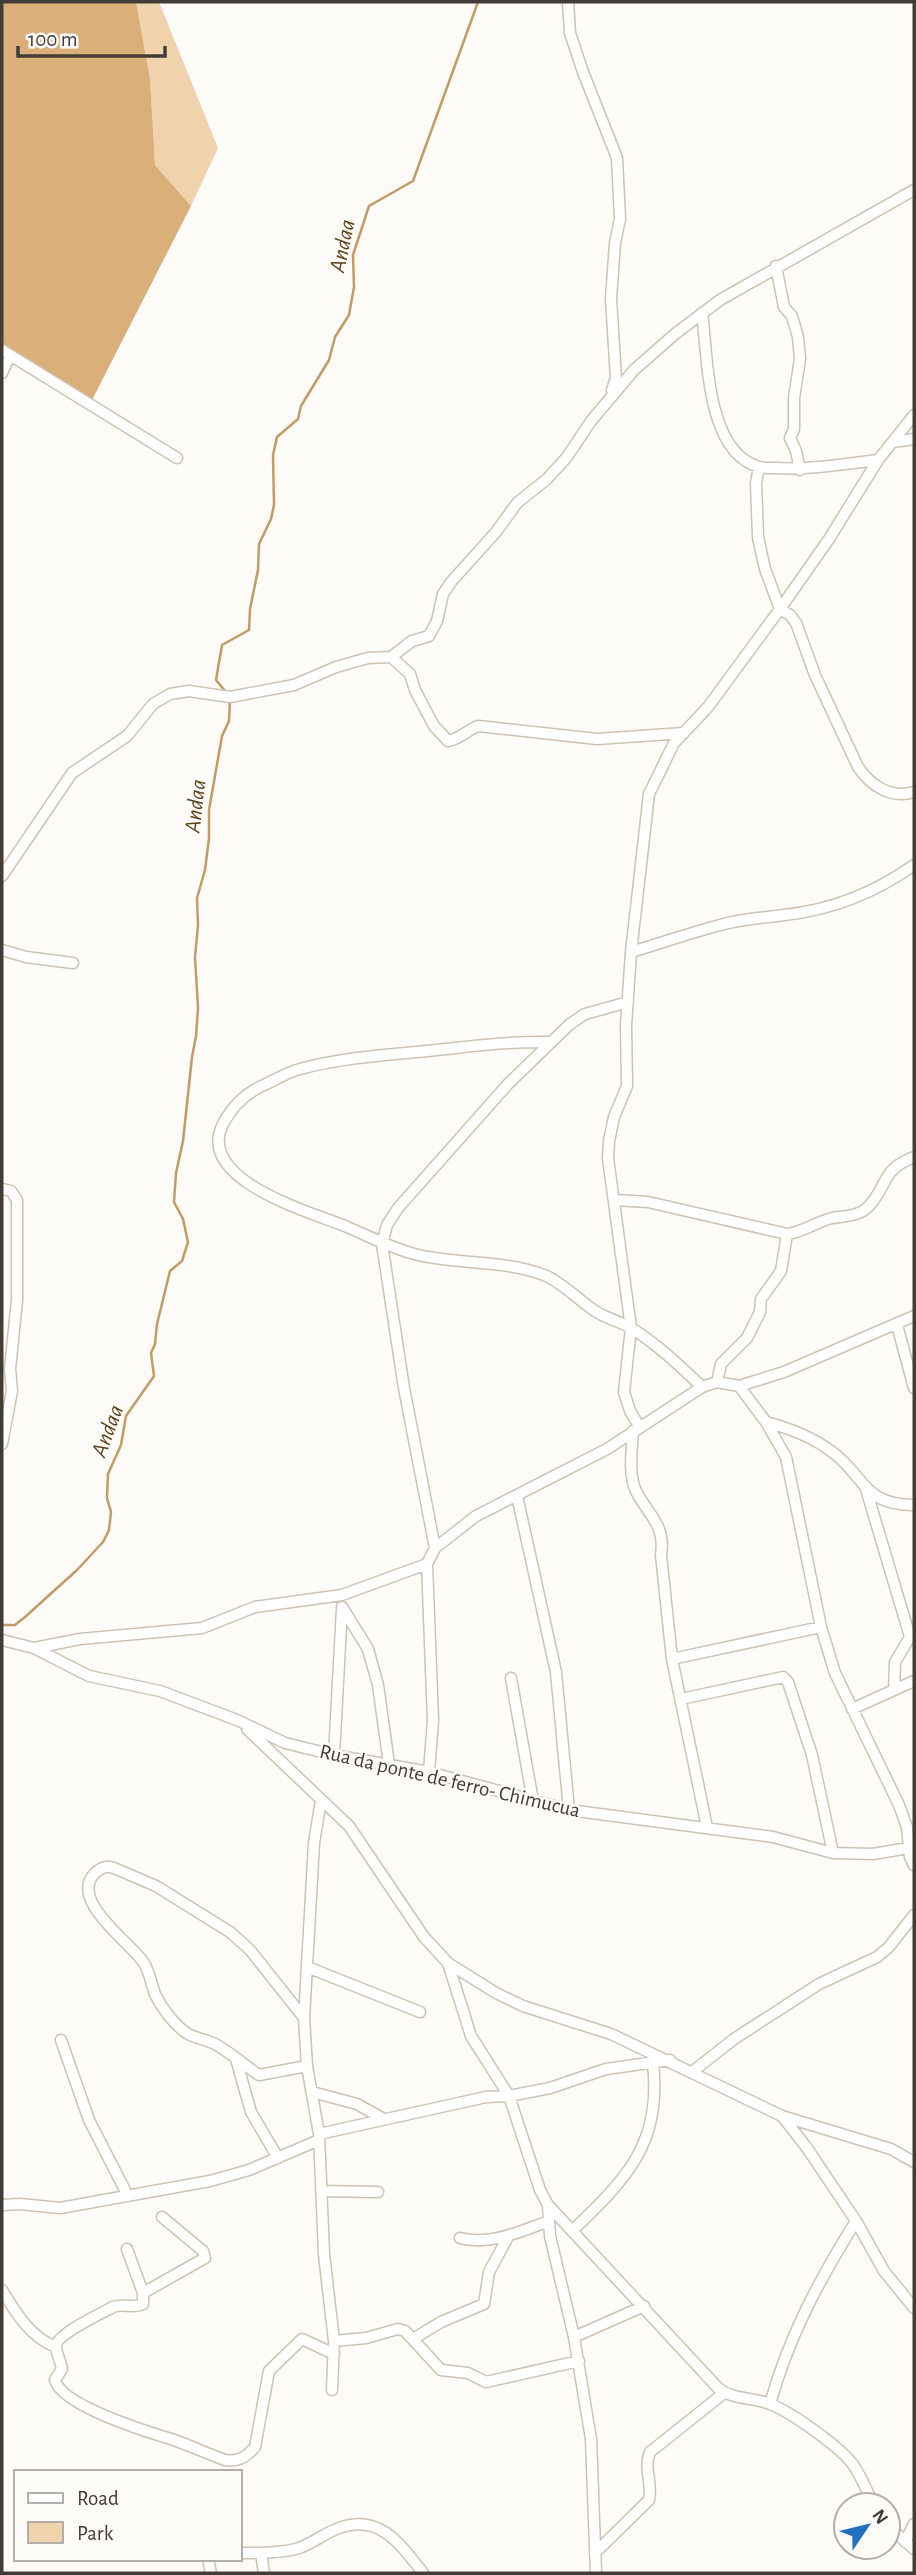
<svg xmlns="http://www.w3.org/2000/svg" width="916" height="2575" font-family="'Alegreya Sans',sans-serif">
	<rect width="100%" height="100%" fill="#fdfbf8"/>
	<path fill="#f0d2ad" d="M 136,2 L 159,2 L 218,148 L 191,206 L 155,165 L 150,78 Z"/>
	<path fill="#daaf79" d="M 2,2 L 136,2 L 150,78 L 155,165 L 191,206 L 92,400 L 2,345 Z"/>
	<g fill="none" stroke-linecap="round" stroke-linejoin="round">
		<path stroke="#c49b65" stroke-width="2.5" d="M 225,691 L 216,680 L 222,645 L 249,630 L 250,609 L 258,570 L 259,544 L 271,519 L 274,505 L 273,455 L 277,437 L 298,419 L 301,406 L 329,360 L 335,337 L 349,315 L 354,287 L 353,255 L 369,206 L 413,181 L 478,2
			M 2,1625 L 15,1625 L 25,1617 L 77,1570 L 103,1542 L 109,1530 L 111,1512 L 107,1498 L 108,1474 L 121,1445 L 126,1416 L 154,1376 L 151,1353 L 155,1344 L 157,1324 L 170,1271 L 182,1261 L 188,1242 L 183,1219 L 174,1202 L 176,1173 L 183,1141 L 192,1057 L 196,1036 L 198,1008 L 195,957 L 198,925 L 197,898 L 205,870 L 209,838 L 209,810 L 222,736 L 229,721 L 230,700"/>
		<g stroke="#cec2b4" stroke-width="13">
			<path id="minor" d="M 568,2 L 570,33 L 583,72 L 617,158 L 620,219 L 615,243 L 611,299 L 616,378 L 612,390
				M 776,266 L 784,307 L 792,316 L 798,337 L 800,359 L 794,398 L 794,429 L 790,438 L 796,451 L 800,470
				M 702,313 C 708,358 706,452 759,467 C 764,468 771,468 776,468 C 811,470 843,464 878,460
				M 2,350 L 177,458
				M 2,373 L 10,355
				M 893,442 L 914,439
				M 759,467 L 756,483 L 758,537 L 765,569 L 780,609 L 790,615 L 796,623 L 815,675 L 858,767 C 871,786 891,799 914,792
				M 391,657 L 410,674 L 415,690 L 434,726 L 448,741 C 460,739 466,731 478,726 L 597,739 L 684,733
				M 2,876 L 72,773 L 127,736 L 153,704 L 170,694 L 189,691 L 230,697 L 294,685 L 336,667 L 368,658 L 391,657 L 412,641 L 429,636 L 437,621 L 443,594 L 451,582 L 496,532 L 517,503 L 547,479 L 567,457 L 591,421 L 634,370 L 675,334 L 720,300 L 914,190
				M 2,950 L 26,957 L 73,963
				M 631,952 C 661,943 690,933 720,925 C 741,919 762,918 784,915 C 831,910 876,892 914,865
				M 551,1042 C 512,1041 475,1046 436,1050 C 391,1055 343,1057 300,1069 C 288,1072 277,1079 266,1084 C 247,1092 234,1104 224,1122 C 192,1179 310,1212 345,1226 C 368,1236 389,1247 414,1254 C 456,1265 502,1259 544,1275 C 560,1281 580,1301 595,1311 C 607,1319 622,1322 633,1329 C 659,1346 680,1366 702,1387
				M 2,1189 L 11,1191 L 17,1200 L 17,1300 L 10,1369 L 12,1391 L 2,1444
				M 615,1200 L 648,1202 L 787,1234 C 803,1232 816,1222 832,1218 C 844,1216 860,1216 868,1207 C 889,1185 880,1170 914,1157
				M 897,1325 L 914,1388
				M 717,1382 L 721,1364 L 747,1338 L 760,1312 L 761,1299 L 781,1271 L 787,1234
				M 739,1386 L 766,1422 L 786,1457 L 821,1627 L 835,1673 L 899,1805 L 907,1827 L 910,1857 L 914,1865
				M 766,1422 C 789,1428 812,1437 831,1451 C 865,1475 862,1505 914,1505
				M 639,1426 L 630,1411 L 624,1392 L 631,1328 L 608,1158 L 609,1141 L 614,1117 L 627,1086 L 626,1025 L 631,952 L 649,794 L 674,743 L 708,707 L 780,609 L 829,539 L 878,460 L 914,415
				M 633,1431 C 632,1449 628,1474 636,1491 C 648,1515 666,1525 661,1555 L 672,1659 L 707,1827
				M 866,1489 L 910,1637 L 895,1662 L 894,1690
				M 517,1496 L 556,1672 L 569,1810
				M 435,1548 L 404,1388 L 382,1244 L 387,1225 L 398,1208 L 508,1084 L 570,1024 L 585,1014 L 628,1002
				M 342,1607 L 368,1649 L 378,1685 L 389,1764
				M 2,1640 L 34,1648 L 89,1676 L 160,1691 L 237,1720 L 285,1743 L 334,1755 L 429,1772 L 569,1810 L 773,1837 L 833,1853 L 873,1854 L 914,1847
				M 34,1648 L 80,1639 L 202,1628 L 255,1607 L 342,1595 L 427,1564
				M 672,1659 L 821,1627
				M 511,1678 L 533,1801
				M 681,1699 L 783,1677 L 788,1682 L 812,1755 L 833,1853
				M 852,1709 L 914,1681
				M 247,1729 L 349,1826 L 424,1937 L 448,1963 L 496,1993 L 523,2006 L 611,2034 L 782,2116 L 891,2149 L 914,2162
				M 334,1755 L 342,1608
				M 429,1772 L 433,1720 L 427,1564 L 435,1548 L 476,1516 L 607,1449 L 702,1387 L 717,1382 L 739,1386 L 784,1372 L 914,1316
				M 321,1800 L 314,1843 L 304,2018 L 307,2066 L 319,2134 L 324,2254 L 334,2341 L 332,2390
				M 448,1963 L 471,2036 L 509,2096 L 540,2190 L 548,2205 L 718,2388 C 733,2400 753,2397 770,2404 C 791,2412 842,2448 854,2466 C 862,2478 867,2492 874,2505
				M 307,1967 L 420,2012
				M 304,2018 L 250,1950 L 230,1932 L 156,1886 L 114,1868 C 106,1865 101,1868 95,1873 C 68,1900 130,1942 144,1963 C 150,1973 151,1984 155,1994 C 161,2007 173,2023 185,2032 C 193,2038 205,2039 215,2044 C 230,2052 244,2065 259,2075 L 307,2066
				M 61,2040 L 89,2120 L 128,2196
				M 236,2059 L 251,2112 L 278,2158
				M 692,2072 L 734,2039 L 819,1984 L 877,1957 L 888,1948 L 914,1915
				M 312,2092 L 357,2104 L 382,2118
				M 782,2116 L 807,2148 L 856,2221 L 884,2271 L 914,2308
				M 319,2134 L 486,2097 L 509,2096 L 550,2088 L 606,2069 L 670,2060
				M 321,2191 L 378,2192
				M 2,2205 L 20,2204 L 60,2208 L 210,2181 L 249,2170 L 319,2140
				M 548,2205 L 550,2236 L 574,2337 L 591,2439 L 596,2573
				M 573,2230 C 626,2179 662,2144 653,2064
				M 460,2238 C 491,2246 521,2231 549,2221
				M 127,2249 L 143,2293 L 143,2304 C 133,2309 123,2303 113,2307 C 102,2313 57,2334 56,2346 C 56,2353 61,2362 62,2369 L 55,2380 C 62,2406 148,2432 174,2440 C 191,2446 208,2454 225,2460 C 239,2462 246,2457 255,2447 L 269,2371 L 302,2339 L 334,2354
				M 2,2290 C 15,2312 31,2338 56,2347
				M 143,2293 L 205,2258 L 203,2251 L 162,2217
				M 574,2337 L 644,2306
				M 413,2339 L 441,2322 L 484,2304 L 489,2272 L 509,2235
				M 334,2341 L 366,2338 L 398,2329 L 405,2331 L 441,2370 L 468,2373 L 486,2382 L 579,2361
				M 770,2404 C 789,2336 819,2280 856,2221
				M 888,2526 L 914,2549
				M 905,2542 L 914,2524
				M 240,2553 L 261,2553
				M 595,2553 L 649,2500 C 653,2484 643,2468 650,2452 L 724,2393
				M 208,2559 L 211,2573
				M 264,2573 L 261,2553 C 273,2552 288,2552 299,2548 C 313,2543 325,2533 339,2528 C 380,2513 401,2545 423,2573"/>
		</g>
		<use href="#minor" stroke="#fff" stroke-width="10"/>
	</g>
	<g text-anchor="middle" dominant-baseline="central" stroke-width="5" stroke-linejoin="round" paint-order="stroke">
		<g font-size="21" fill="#413c36" stroke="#fdfbf8">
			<text transform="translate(450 1781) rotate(13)">Rua da ponte de ferro- Chimucua</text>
		</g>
		<g font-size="23" font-style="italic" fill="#5e4117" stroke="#fdfbf8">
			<text transform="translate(343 246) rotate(-78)">Andaa</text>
			<text transform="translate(196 806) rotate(-83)">Andaa</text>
			<text transform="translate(108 1431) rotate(-69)">Andaa</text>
		</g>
	</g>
	<rect width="916" height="2575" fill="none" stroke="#413c36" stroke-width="7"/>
	<rect x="14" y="2470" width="228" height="91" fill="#fdfbf8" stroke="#b2afaa" stroke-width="2"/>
	<rect x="28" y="2493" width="35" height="10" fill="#ffffff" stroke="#b2afaa" stroke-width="2"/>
	<text x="77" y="2505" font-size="21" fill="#413c36">Road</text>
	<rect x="28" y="2522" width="35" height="21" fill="#f0d2ad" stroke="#b2afaa" stroke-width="2"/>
	<text x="77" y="2540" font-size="21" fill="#413c36">Park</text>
	<g transform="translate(867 2526) rotate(55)"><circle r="33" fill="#fdfbf8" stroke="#b2afaa" stroke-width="2"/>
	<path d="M0-5L12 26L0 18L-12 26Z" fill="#2270c0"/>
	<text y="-10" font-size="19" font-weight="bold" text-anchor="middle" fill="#413c36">N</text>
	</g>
	<path d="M18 46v10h147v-10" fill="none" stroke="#413c36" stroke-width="3.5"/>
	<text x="28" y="46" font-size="21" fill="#413c36" stroke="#fdfbf8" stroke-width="5" paint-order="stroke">100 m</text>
</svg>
